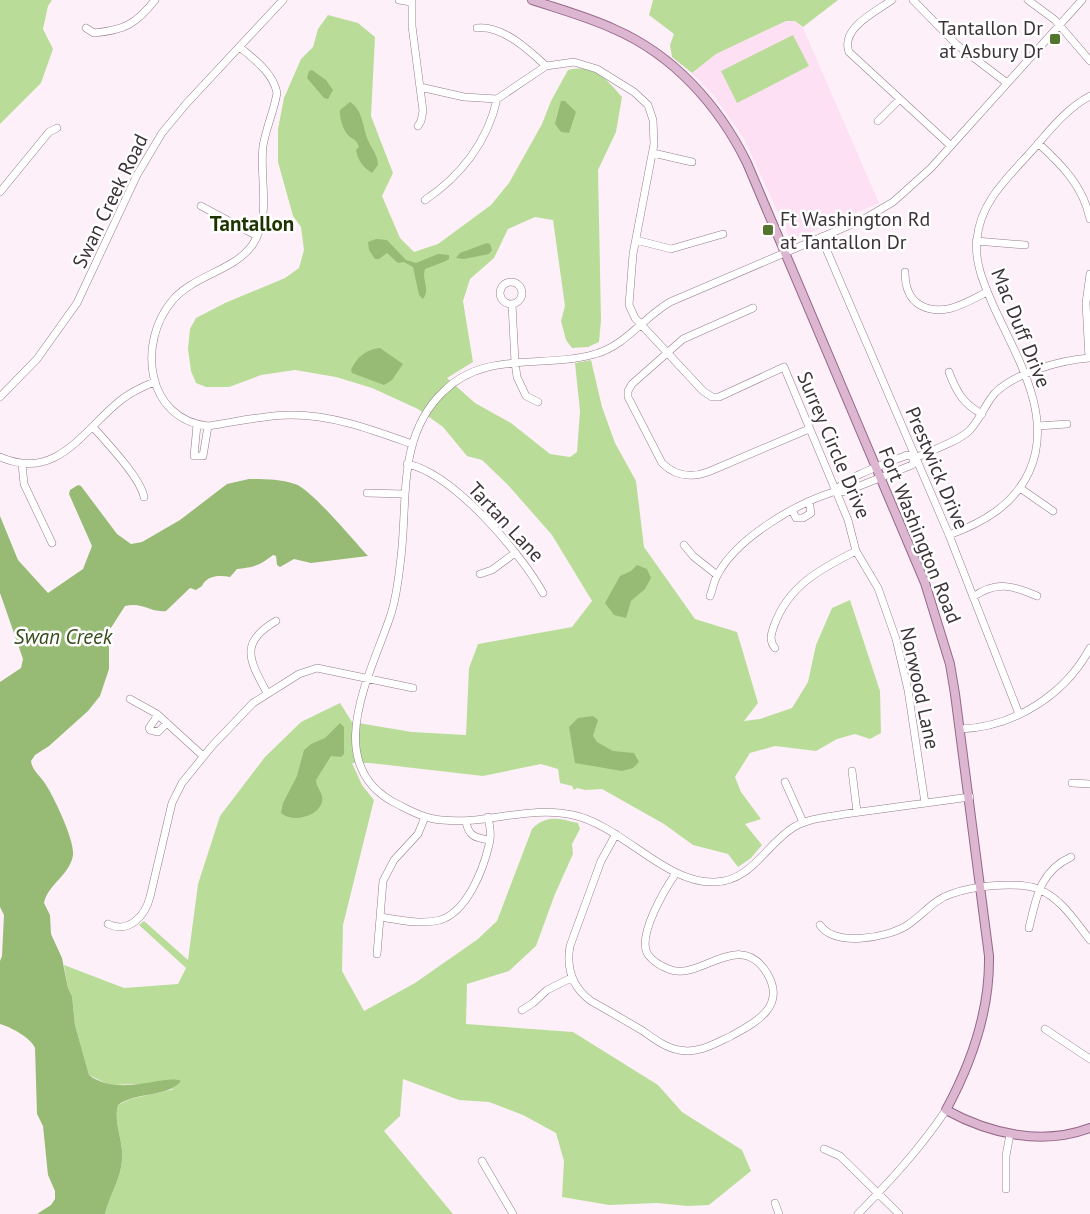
<svg xmlns="http://www.w3.org/2000/svg" width="1090" height="1214" font-family="'PT Sans',sans-serif">
	<rect width="100%" height="100%" fill="#fef0f9"/>
	<path fill="#fee0f4" d="M 786,21 L 795,21 L 803,28 L 879,203 L 791,241 L 744,139 L 715,97 L 692,73 L 716,54 Z"/>
	<path fill="#b9dd99" d="M 0,0 L 52,0 L 48,6 L 43,29 L 53,49 L 41,83 L 0,124 Z
		M 653,0 L 838,0 L 803,27 L 795,21 L 786,21 L 716,54 L 692,73 L 672,57 L 670,45 L 674,34 L 649,15 Z
		M 328,15 L 358,23 L 375,37 L 371,116 L 393,173 L 382,196 L 400,238 L 414,252 L 438,244 L 491,205 L 509,183 L 542,124 L 551,101 L 568,70 C 595,64 605,78 622,97 L 616,132 L 598,170 L 601,320 L 599,342 L 588,347 L 572,348 L 566,340 L 561,321 L 565,306 L 553,220 L 535,217 L 508,229 L 494,258 L 470,279 L 463,301 L 473,362 L 447,378 L 475,403 L 511,423 L 550,454 L 570,457 L 577,452 L 580,411 L 575,363 L 591,360 L 602,407 L 615,443 L 636,481 L 644,547 L 695,619 L 737,632 L 758,703 L 744,721 L 760,719 L 792,708 L 808,682 L 816,645 L 832,608 L 850,600 L 880,691 L 881,733 L 870,739 L 855,734 L 837,739 L 816,751 L 775,746 L 750,753 L 735,777 L 741,792 L 761,819 L 745,824 L 762,845 L 751,858 L 738,867 L 728,854 L 693,845 L 664,824 L 602,789 L 585,790 L 577,788 L 574,790 L 572,786 L 560,783 L 558,769 L 541,764 L 483,776 L 370,763 L 352,763 L 362,785 L 374,800 L 343,925 L 342,971 L 364,1011 L 415,983 L 478,939 L 497,921 L 532,829 C 547,814 559,819 578,823 L 580,829 L 572,844 L 573,854 L 555,894 L 536,946 L 509,971 L 467,984 L 466,1024 L 573,1032 L 658,1085 L 682,1112 L 742,1150 L 751,1171 L 709,1205 L 687,1206 L 657,1203 L 609,1205 L 562,1197 L 564,1161 L 556,1133 L 523,1115 L 489,1102 L 459,1100 L 403,1079 L 400,1116 L 384,1131 L 453,1214 L 105,1214 C 109,1196 121,1179 122,1160 C 124,1141 113,1124 118,1105 L 130,1099 L 174,1089 L 141,1084 L 109,1085 L 89,1075 L 75,1025 L 72,996 L 68,988 L 64,965 L 124,988 L 178,984 L 186,968 L 139,925 L 144,921 L 188,960 L 198,884 L 220,816 L 265,757 L 301,722 L 340,703 L 352,722 L 412,732 L 466,735 L 469,668 L 478,644 L 572,627 L 592,601 L 552,535 L 508,485 L 482,460 L 467,456 L 443,427 L 418,409 L 372,388 L 336,377 L 295,370 L 261,375 L 229,387 L 206,387 L 196,383 L 191,371 L 188,349 L 190,329 L 196,318 L 225,303 L 285,278 L 299,268 L 304,250 L 301,227 L 293,216 L 278,162 L 278,129 L 284,98 L 301,59 L 313,47 L 318,29 Z
		M 793,35 L 809,66 L 737,103 L 721,71 Z"/>
	<path fill="#97bb74" d="M 312,70 L 326,80 L 333,90 L 328,99 L 324,98 L 307,78 L 309,71 Z
		M 561,101 L 565,101 L 576,112 L 569,133 L 561,132 L 555,124 Z
		M 350,102 C 362,109 363,126 367,138 C 371,148 378,155 378,165 L 372,173 C 363,167 358,161 356,150 L 359,147 C 355,137 354,141 348,135 C 343,130 339,117 340,110 Z
		M 376,239 L 387,240 L 406,260 L 416,263 L 438,254 L 449,255 L 449,259 L 446,261 L 425,269 C 421,279 431,289 423,299 L 419,295 L 413,267 L 404,262 L 398,263 L 387,253 L 379,259 L 375,259 L 369,250 L 368,242 Z
		M 487,243 L 490,244 L 492,250 L 489,254 L 464,259 L 456,258 L 460,253 Z
		M 380,348 L 403,364 L 392,380 L 384,385 L 352,373 L 351,370 C 356,358 366,349 380,348 Z
		M 249,479 C 264,479 280,479 295,484 C 310,488 355,542 368,556 L 311,563 L 294,559 L 280,567 L 277,565 L 276,556 L 273,555 C 259,566 254,567 237,569 L 230,577 C 220,575 207,575 202,586 L 196,590 L 190,588 L 166,611 C 150,613 144,602 125,606 L 109,631 L 109,669 L 100,696 L 88,711 L 49,746 L 35,755 L 31,761 C 32,771 41,776 46,785 C 54,797 75,841 73,855 C 70,875 48,884 44,903 L 50,915 L 51,934 L 62,958 L 68,988 L 72,996 L 75,1025 L 89,1075 C 108,1090 136,1085 158,1081 C 166,1080 174,1078 181,1081 C 167,1098 137,1091 118,1105 C 113,1124 124,1141 122,1160 C 121,1179 109,1196 105,1214 L 37,1214 L 51,1205 L 55,1199 L 55,1191 L 48,1175 L 43,1126 L 37,1114 L 35,1048 C 31,1038 11,1027 0,1024 L 0,961 L 2,956 L 4,915 L 0,907 L 0,682 L 21,668 L 23,659 L 0,593 L 0,516 L 18,560 L 48,593 L 83,569 L 92,546 L 69,494 L 70,490 L 78,485 L 81,486 L 117,534 L 131,544 L 142,542 L 180,520 L 227,484 Z
		M 637,565 L 647,569 L 651,578 L 645,589 L 631,601 L 626,618 L 614,615 L 605,603 L 620,576 L 631,571 Z
		M 593,716 L 598,720 L 593,736 L 597,742 L 613,751 L 634,753 L 639,762 L 633,768 L 622,771 L 575,763 L 569,727 L 578,718 Z
		M 340,723 L 344,727 L 344,754 L 341,757 L 331,756 L 316,780 C 316,788 324,793 322,802 C 318,817 292,823 281,813 L 283,803 L 297,776 L 304,750 L 311,744 L 325,738 Z"/>
	<g fill="none" stroke-linecap="round" stroke-linejoin="round">
		<g stroke="#927d8b" stroke-width="8">
			<path id="minor" d="M 399,0 L 411,2
				M 412,0 L 412,26 L 423,111 L 421,121 L 418,126
				M 892,0 C 877,11 840,28 849,52 L 951,146
				M 913,0 L 957,45 L 1007,83
				M 1028,0 L 1055,20 L 1090,61
				M 86,28 L 94,33 C 125,30 136,24 155,0
				M 477,28 C 502,25 529,50 546,66
				M 241,48 C 256,61 273,73 277,93 C 274,111 266,128 263,146 C 259,178 272,215 253,244 C 235,271 193,275 172,301 C 137,343 146,419 208,426 C 235,422 264,415 291,415 C 334,415 373,430 412,444
				M 420,87 L 464,97 L 497,99 L 546,66 L 574,62 L 597,69 L 634,92 L 648,105 L 653,120 L 654,144 L 633,254 L 629,305 L 635,318 L 703,391 L 712,397 L 719,397 L 784,367 L 848,520 L 856,551 L 878,588 L 896,639 L 908,690 L 925,803
				M 878,121 L 900,99
				M 1038,143 C 1062,165 1083,186 1090,219
				M 653,153 L 692,162
				M 0,192 L 49,132 L 57,128
				M 425,200 C 461,176 488,141 497,99
				M 201,206 L 257,236
				M 821,237 L 949,535 L 1019,714
				M 636,240 L 671,249 L 723,234
				M 976,241 L 1025,245
				M 905,272 C 905,285 908,298 920,305 C 943,318 967,302 987,292
				M500 293a11 11 0 1 1 22 0a11 11 0 1 1-22 0Z
				M 512,304 L 515,362 L 517,377 L 526,396 L 538,402
				M 753,308 L 683,339 L 632,384 L 628,391 L 628,397 L 662,463 C 675,476 691,478 708,472 L 809,429
				M 1089,358 L 1086,303 L 1090,274
				M 949,372 C 956,391 963,404 982,414
				M 0,397 L 37,359 L 77,303 L 137,175 L 162,133 L 186,104 L 283,0
				M 197,425 L 194,456 L 203,456 L 208,426
				M 1038,426 L 1067,424
				M 93,427 C 107,443 140,477 144,497
				M 0,457 C 57,482 83,430 121,400 C 131,392 142,387 154,382
				M 22,464 L 24,484 L 52,543
				M 407,464 C 453,473 520,552 543,593
				M 1020,488 L 1053,511
				M 836,491 C 844,477 891,462 907,455 L 915,458
				M 367,493 L 404,494
				M 792,510 L 796,518 L 803,518 L 811,513 L 809,502
				M 949,535 C 982,523 1013,506 1029,472 C 1055,416 1016,356 993,305 C 984,284 974,262 977,239 C 980,204 1005,180 1028,155 C 1047,134 1065,109 1090,96
				M 684,545 L 693,556 L 717,575
				M 480,574 L 492,570 L 515,553
				M 710,596 C 713,589 714,580 718,574 C 737,538 795,504 833,492 C 838,491 842,492 847,491 L 912,465 L 915,458 C 932,450 955,443 969,431 C 980,420 985,404 995,393 C 1016,372 1062,360 1090,358
				M 973,597 C 996,581 1012,585 1037,596
				M 775,648 C 769,641 771,634 774,626 C 788,586 820,569 856,551
				M 267,693 C 250,661 238,643 276,621
				M 130,699 L 157,714 L 203,756
				M 158,715 L 149,728 L 150,730 L 158,732 L 167,723
				M 961,729 C 1014,727 1065,695 1090,648
				M 852,771 L 857,812
				M 785,782 L 803,822
				M 1072,783 L 1090,784
				M 970,797 C 928,803 887,808 845,814 C 828,817 810,818 794,827 C 766,844 752,881 715,882 C 665,884 623,826 573,815 C 529,805 486,825 442,820 C 426,819 413,812 399,805 C 319,767 370,676 390,617 C 396,600 398,583 400,565 C 409,505 395,437 444,391 C 485,350 544,369 595,354 C 625,346 643,318 670,302 L 864,219 L 893,202 L 931,168 L 1082,0
				M 466,821 C 468,836 475,838 490,840
				M 616,834 L 601,861 L 570,946 C 566,969 572,987 591,1001 C 609,1011 626,1021 643,1031 C 653,1038 666,1048 679,1050 C 698,1054 714,1044 731,1036 C 755,1023 786,1007 768,975 C 743,930 706,974 677,971 C 671,971 666,968 660,965 C 655,962 650,958 647,953 C 638,934 665,889 676,873
				M 380,917 C 399,920 421,925 440,920 C 467,912 483,870 489,845 C 492,836 490,826 488,817
				M 108,924 C 129,934 145,916 150,897 L 172,803 L 182,783 L 212,746 L 253,703 L 299,674 L 317,668 L 413,688
				M 820,925 C 835,947 886,938 906,926 C 922,916 933,900 951,894 C 973,886 1016,881 1038,889 C 1061,898 1075,921 1090,940
				M 1029,928 C 1036,898 1040,871 1071,857
				M 377,954 L 383,881 L 394,860 L 418,834 L 425,817
				M 522,1010 L 533,1003 L 547,990 L 571,978
				M 1045,1029 L 1090,1059
				M 824,1149 L 840,1156 L 899,1214
				M 482,1161 L 513,1214
				M 1006,1189 L 1006,1156 L 1010,1134
				M 775,1203 L 779,1214
				M 858,1214 C 890,1181 920,1149 946,1110"/>
		</g>
		<g stroke="#966888" stroke-width="10">
			<path id="major" d="M 532,0 C 559,9 588,17 614,29 C 674,55 719,106 747,163 L 925,583 L 950,664 L 955,694 L 989,956 C 990,1011 972,1062 946,1110 C 990,1134 1042,1146 1090,1128"/>
		</g>
		<use href="#minor" stroke="#fff" stroke-width="7"/>
		<use href="#major" stroke="#ddb6d1" stroke-width="8"/>
	</g>
	<g fill="#53752d" stroke="#fff" stroke-width="2">
		<rect x="1049" y="33" width="12" height="12" rx="3"/>
		<rect x="762" y="224" width="12" height="12" rx="3"/>
	</g>
	<g text-anchor="middle" dominant-baseline="central" stroke-width="5" stroke-linejoin="round" paint-order="stroke">
		<g font-size="20" fill="#3c3339" stroke="#fff" text-anchor="end">
			<text x="1043" y="28">Tantallon Dr<tspan x="1043" dy="23">at Asbury Dr</tspan></text>
			<text x="780" y="219" text-anchor="start">Ft Washington Rd<tspan x="780" dy="23">at Tantallon Dr</tspan></text>
		</g>
		<g font-size="20" fill="#3c3339" stroke="#fff">
			<text transform="translate(110 201) rotate(-64)">Swan Creek Road</text>
			<text transform="translate(1021 328) rotate(68)">Mac Duff Drive</text>
			<text transform="translate(834 445) rotate(67)">Surrey Circle Drive</text>
			<text transform="translate(937 468) rotate(67)">Prestwick Drive</text>
			<text transform="translate(506 522) rotate(47)">Tartan Lane</text>
			<text transform="translate(920 535) rotate(68)">Fort Washington Road</text>
			<text transform="translate(920 688) rotate(78)">Norwood Lane</text>
		</g>
		<g font-size="21" font-weight="bold" fill="#1e3400" stroke="#fff">
			<text x="252" y="223">Tantallon</text>
		</g>
		<g font-size="21" font-style="italic" fill="#334a19" stroke="#fff">
			<text x="63" y="636">Swan Creek</text>
		</g>
	</g>
</svg>
